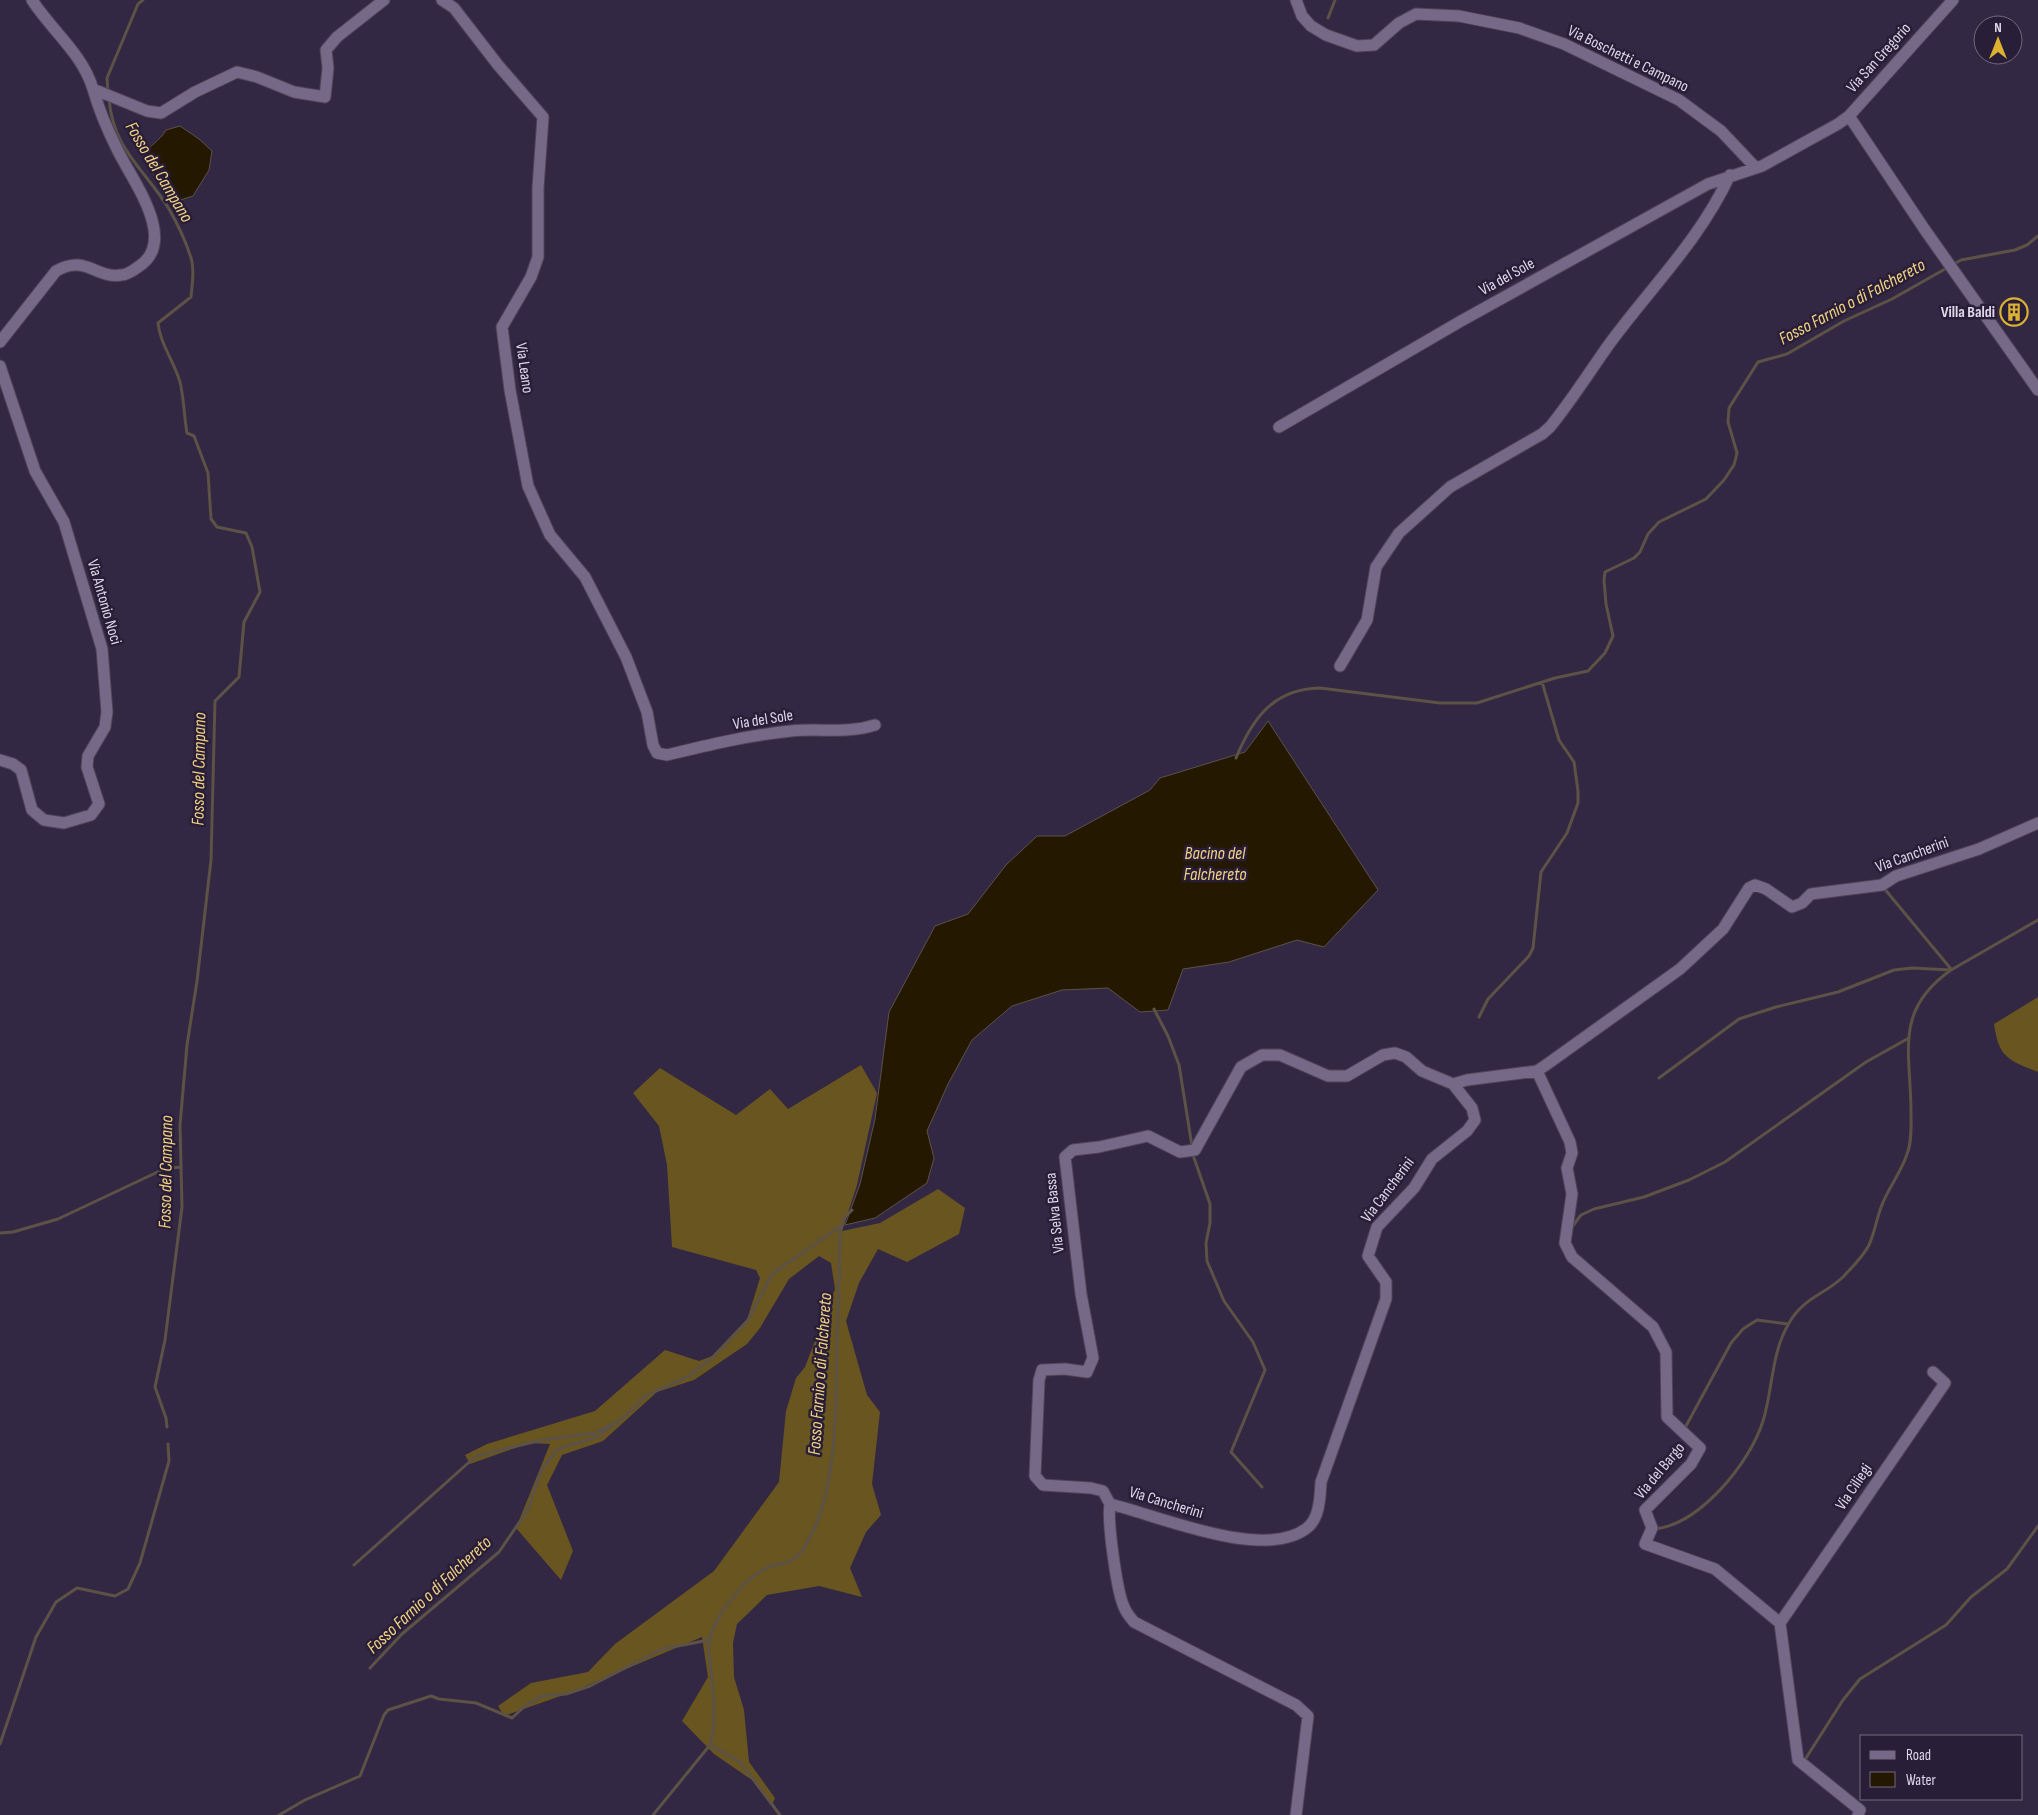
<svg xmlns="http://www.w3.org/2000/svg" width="2038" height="1815" font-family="'Sofia Sans Condensed',sans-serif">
	<rect width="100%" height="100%" fill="#332843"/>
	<path fill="#69551f" d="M 2038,997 L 2038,1072 C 2008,1060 1999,1058 1994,1024 Z
		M 861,1065 L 877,1093 L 857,1185 L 842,1231 L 880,1223 L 938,1189 L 965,1208 L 959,1234 L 907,1262 L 878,1249 L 859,1283 L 846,1321 L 867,1395 L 880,1412 L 872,1484 L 881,1515 L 866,1532 L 850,1568 L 862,1597 L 819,1586 L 767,1595 L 737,1624 L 733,1643 L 734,1677 L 744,1710 L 749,1762 L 775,1798 L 772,1805 L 752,1780 L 714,1754 L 682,1721 L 708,1677 L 702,1637 L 569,1693 L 504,1716 L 498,1706 L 531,1683 L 588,1672 L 615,1644 L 714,1571 L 779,1482 L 786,1411 L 796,1378 L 805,1367 L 835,1289 L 831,1263 L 819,1256 L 789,1279 L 760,1328 L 747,1344 L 694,1380 L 657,1392 L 603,1441 L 562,1455 L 547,1485 L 573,1551 L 561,1580 L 516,1528 L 550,1444 L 529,1443 L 470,1464 L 465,1455 L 487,1444 L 595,1411 L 665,1350 L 699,1361 L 715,1355 L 747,1320 L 760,1278 L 756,1270 L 672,1247 L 667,1165 L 659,1126 L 633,1093 L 660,1068 L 736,1115 L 770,1089 L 788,1109 Z"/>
	<path fill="#241900" stroke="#5c5246" d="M 180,126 L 199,139 L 212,151 L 209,170 L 193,196 L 180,200 C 165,190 150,173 144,156 C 149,145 160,141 166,130 Z
		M 1268,721 L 1378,890 L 1324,947 L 1297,940 L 1229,962 L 1183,969 L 1168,1010 L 1140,1012 L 1108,988 L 1062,990 L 1012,1006 L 972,1040 L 948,1084 L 927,1131 L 934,1158 L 927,1183 L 875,1218 L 845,1225 L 860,1184 L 875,1119 L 889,1012 L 935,926 L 968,914 L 1006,865 L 1037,836 L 1065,836 L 1150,790 L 1160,778 L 1245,752 Z"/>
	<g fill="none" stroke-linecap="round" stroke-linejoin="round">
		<path stroke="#5c5246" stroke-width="3" d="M 1328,18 L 1335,0
			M 108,93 L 107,78 L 138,4 L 143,0
			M 109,99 C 113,150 145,169 169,209 C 177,223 186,242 191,258 C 195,270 192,285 191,297 L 158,323 C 160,344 174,361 180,382 C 184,398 184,416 187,433 L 194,436 L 208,473 L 211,519 L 217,527 L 246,533 L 252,547 L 260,592 L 244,622 L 239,677 L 215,701 L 211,860 L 197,981 L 187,1045 L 180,1125 L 182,1207 L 165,1340 L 155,1387 L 166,1418 L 167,1427
			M 1236,758 C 1253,717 1274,689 1320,688 L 1440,703 L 1477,703 L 1555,678 L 1588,671 L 1605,653 L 1613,636 L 1606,604 L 1604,580 L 1605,572 L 1634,558 L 1640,552 L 1648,534 L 1659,522 L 1706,499 L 1724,480 L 1734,465 L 1737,453 L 1728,422 L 1729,408 L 1758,362 L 1787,354 L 1844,321 L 1892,299 L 1961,260 L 2015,250 L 2027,245 L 2038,236
			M 1883,887 L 1951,969
			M 1154,1009 L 1168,1036 L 1179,1065 L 1192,1146
			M 1479,1017 L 1488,999 L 1529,956 L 1533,948 L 1541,872 L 1567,833 L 1578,803 L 1578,791 L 1574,762 L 1559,740 L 1542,682
			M 1659,1078 L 1739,1019 L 1776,1007 L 1838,992 L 1894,970 L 1912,968 L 1951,970
			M 1192,1152 L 1210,1204 L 1210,1223 L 1206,1243 L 1207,1261 L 1224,1301 L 1253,1342 L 1265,1370 L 1231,1452 L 1262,1487
			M 1572,1227 L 1581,1215 L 1594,1209 L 1644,1197 L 1689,1180 L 1725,1162 L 1866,1062 L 1909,1038
			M 0,1233 L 13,1232 L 58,1219 L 164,1169 L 180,1167
			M 1686,1426 L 1731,1343 L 1743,1329 L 1757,1320 L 1788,1324
			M 1655,1529 C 1700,1524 1750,1463 1763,1421 C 1773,1389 1771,1353 1789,1323 C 1803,1298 1824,1295 1843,1277 C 1852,1267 1863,1257 1869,1245 C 1876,1230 1877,1213 1885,1198 C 1892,1183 1902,1170 1907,1154 C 1912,1142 1911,1126 1911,1113 C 1911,1052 1893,1011 1951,970 L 2038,920
			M 354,1565 L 476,1456 L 542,1440 L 594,1433 L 614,1423
			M 370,1668 L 402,1634 L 499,1552 L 527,1511 L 542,1469 L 558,1449 L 597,1437 L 629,1413 L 645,1396 L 689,1376 L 711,1359 L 748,1320 L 772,1274 L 842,1225
			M 0,1744 L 36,1637 L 56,1602 L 77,1588 L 115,1596 L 128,1589 L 140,1563 L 169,1461 L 168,1444
			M 710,1745 L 740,1762 L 780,1815
			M 1806,1758 L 1843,1700 L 1860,1679 L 1946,1625 L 1971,1597 L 2007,1569 L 2038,1526
			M 279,1815 L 305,1800 L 360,1776 L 384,1715 L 388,1710 L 431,1696 L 439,1699 L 476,1703 L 512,1718 L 525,1706 L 542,1696 L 566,1694 L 590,1686 L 662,1649 L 709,1640
			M 653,1815 L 710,1745 C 716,1726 714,1700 712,1681 C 711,1662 705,1647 713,1629 C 720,1611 744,1580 761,1571 C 778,1560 792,1569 805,1546 C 839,1492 836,1401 837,1338 C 838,1303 840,1268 840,1232 L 845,1217 L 852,1210"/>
		<g stroke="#4e445a" stroke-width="13">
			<path id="street" d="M 32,0 C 52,31 82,53 93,89 L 147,111 L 161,113 L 195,92 L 237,72 L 257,77 L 294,92 L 325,97 L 328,68 L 326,50 L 337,37 L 384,0
				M 442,0 L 454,8 L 498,65 L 543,117 L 538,188 L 538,257 L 531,277 L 502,327 L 510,390 L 528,486 L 550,535 L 585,577 L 626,657 L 647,712 L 653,745 L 657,753 L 667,755 C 708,745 750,735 791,731 C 819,728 847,734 875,725
				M 1296,0 L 1302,16 L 1311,26 L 1326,35 L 1357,46 L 1374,45 L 1399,23 L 1416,14 L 1459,16 L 1519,28 L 1564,44 L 1679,100 L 1721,131 L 1756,168
				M 1849,116 L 1925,230 L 2038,390
				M 0,342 L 56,271 C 86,254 96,279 121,275 C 127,275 134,270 138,267 C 180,241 131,179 117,149 C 107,129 99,110 93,89
				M 0,366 L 35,471 L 64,522 L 102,649 L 107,712 L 105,727 L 88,756 L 87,767 L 99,804 L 91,815 L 64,823 L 44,820 L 32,810 L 21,770 L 13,764 L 0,760
				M 1279,427 L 1461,321 L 1708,184 L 1762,166 L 1838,124 L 1849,116 L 1953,0
				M 1340,666 L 1367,620 L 1376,567 L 1399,533 L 1450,487 L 1542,434 L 1550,427 C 1572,400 1590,371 1610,343 C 1652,286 1699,241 1730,175
				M 1537,1071 L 1570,1142 L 1572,1153 L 1567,1168 L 1572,1194 L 1565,1243 L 1572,1257 L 1653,1327 L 1666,1352 L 1667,1417 L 1700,1448 L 1691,1464 L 1645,1510 L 1652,1528 L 1645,1544 L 1715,1569 L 1780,1623 L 1798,1760 L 1860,1810 L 1858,1815
				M 1110,1504 L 1103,1491 L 1091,1488 L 1043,1485 L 1035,1476 L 1039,1380 L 1042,1370 L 1065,1369 L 1087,1372 L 1093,1358 L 1081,1294 L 1065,1157 L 1073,1150 L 1099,1147 L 1148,1136 L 1180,1152 L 1195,1150 L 1241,1067 L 1262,1055 L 1280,1055 L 1328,1076 L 1347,1076 L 1383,1055 L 1395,1053 L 1406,1057 L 1422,1071 L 1453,1084
				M 1780,1623 L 1945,1383 L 1933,1372
				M 1296,1815 L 1308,1716 L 1296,1705 L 1134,1622 C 1131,1618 1127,1614 1125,1609 C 1117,1595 1107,1520 1110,1504 C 1157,1515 1264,1562 1307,1528 C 1320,1518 1320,1496 1321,1482 L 1386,1299 L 1386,1282 L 1368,1256 L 1377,1227 L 1414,1188 L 1432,1159 L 1467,1131 L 1475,1120 L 1472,1108 L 1453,1084 L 1467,1080 L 1537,1071 L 1546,1065 L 1680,969 L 1723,929 L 1749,888 L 1755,885 L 1766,889 L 1792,907 L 1802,903 L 1811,894 L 1882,885 L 1896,876 L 1979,849 L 2038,823"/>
		</g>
		<use href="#street" stroke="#766988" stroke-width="11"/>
	</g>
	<defs>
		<g id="building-ring" transform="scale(1.4375)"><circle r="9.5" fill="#291e38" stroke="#ddb233" stroke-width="1.5"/><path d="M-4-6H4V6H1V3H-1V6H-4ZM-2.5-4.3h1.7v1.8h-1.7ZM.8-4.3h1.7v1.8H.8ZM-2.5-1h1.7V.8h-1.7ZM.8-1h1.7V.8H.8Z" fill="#ddb233"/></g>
	</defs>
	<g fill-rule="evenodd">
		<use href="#building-ring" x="2014" y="312"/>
	</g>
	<g text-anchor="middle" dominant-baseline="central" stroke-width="5" stroke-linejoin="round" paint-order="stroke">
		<g font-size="16" fill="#dfd8ea" stroke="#291e38">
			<text transform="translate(1879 58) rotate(-48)">Via San Gregorio</text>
			<text transform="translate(1628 59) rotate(26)">Via Boschetti e Campano</text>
			<text transform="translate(1507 277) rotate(-29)">Via del Sole</text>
			<text transform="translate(524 368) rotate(82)">Via Leano</text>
			<text transform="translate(104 602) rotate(74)">Via Antonio Noci</text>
			<text transform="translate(763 720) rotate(-9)">Via del Sole</text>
			<text transform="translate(1912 855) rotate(-20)">Via Cancherini</text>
			<text transform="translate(1388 1190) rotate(-53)">Via Cancherini</text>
			<text transform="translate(1055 1213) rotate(-96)">Via Selva Bassa</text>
			<text transform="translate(1660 1471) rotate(-50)">Via del Bargo</text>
			<text transform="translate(1854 1487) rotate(-56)">Via Ciliegi</text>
			<text transform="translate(1166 1503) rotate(17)">Via Cancherini</text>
		</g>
		<g font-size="16" font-weight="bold" fill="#dfd8ea" stroke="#291e38" text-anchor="end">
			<text x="1995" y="312">Villa Baldi</text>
		</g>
		<g font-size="18" font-style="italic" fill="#f3d382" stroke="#291e38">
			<text transform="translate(159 172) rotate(59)">Fosso del Campano</text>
			<text transform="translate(1852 302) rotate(-28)">Fosso Farnio o di Falchereto</text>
			<text transform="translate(199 769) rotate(-89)">Fosso del Campano</text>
			<text x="1215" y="853">Bacino del<tspan x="1215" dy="21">Falchereto</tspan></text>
			<text transform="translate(166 1172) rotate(-89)">Fosso del Campano</text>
			<text transform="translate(820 1374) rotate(-86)">Fosso Farnio o di Falchereto</text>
			<text transform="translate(429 1595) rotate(-43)">Fosso Farnio o di Falchereto</text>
		</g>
	</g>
	<rect x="1860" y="1735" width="162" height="65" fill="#291e38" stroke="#72687f"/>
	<rect x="1870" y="1751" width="25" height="8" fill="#766988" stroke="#72687f"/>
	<text x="1906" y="1760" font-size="15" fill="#dfd8ea">Road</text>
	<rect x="1870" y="1772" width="25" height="15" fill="#241900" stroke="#72687f"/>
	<text x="1906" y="1785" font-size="15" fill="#dfd8ea">Water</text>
	<g transform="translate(1998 40)"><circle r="24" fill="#291e38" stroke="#72687f"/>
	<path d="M0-4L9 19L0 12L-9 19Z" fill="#ddb233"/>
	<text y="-8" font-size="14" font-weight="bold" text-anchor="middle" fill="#dfd8ea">N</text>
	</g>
</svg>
